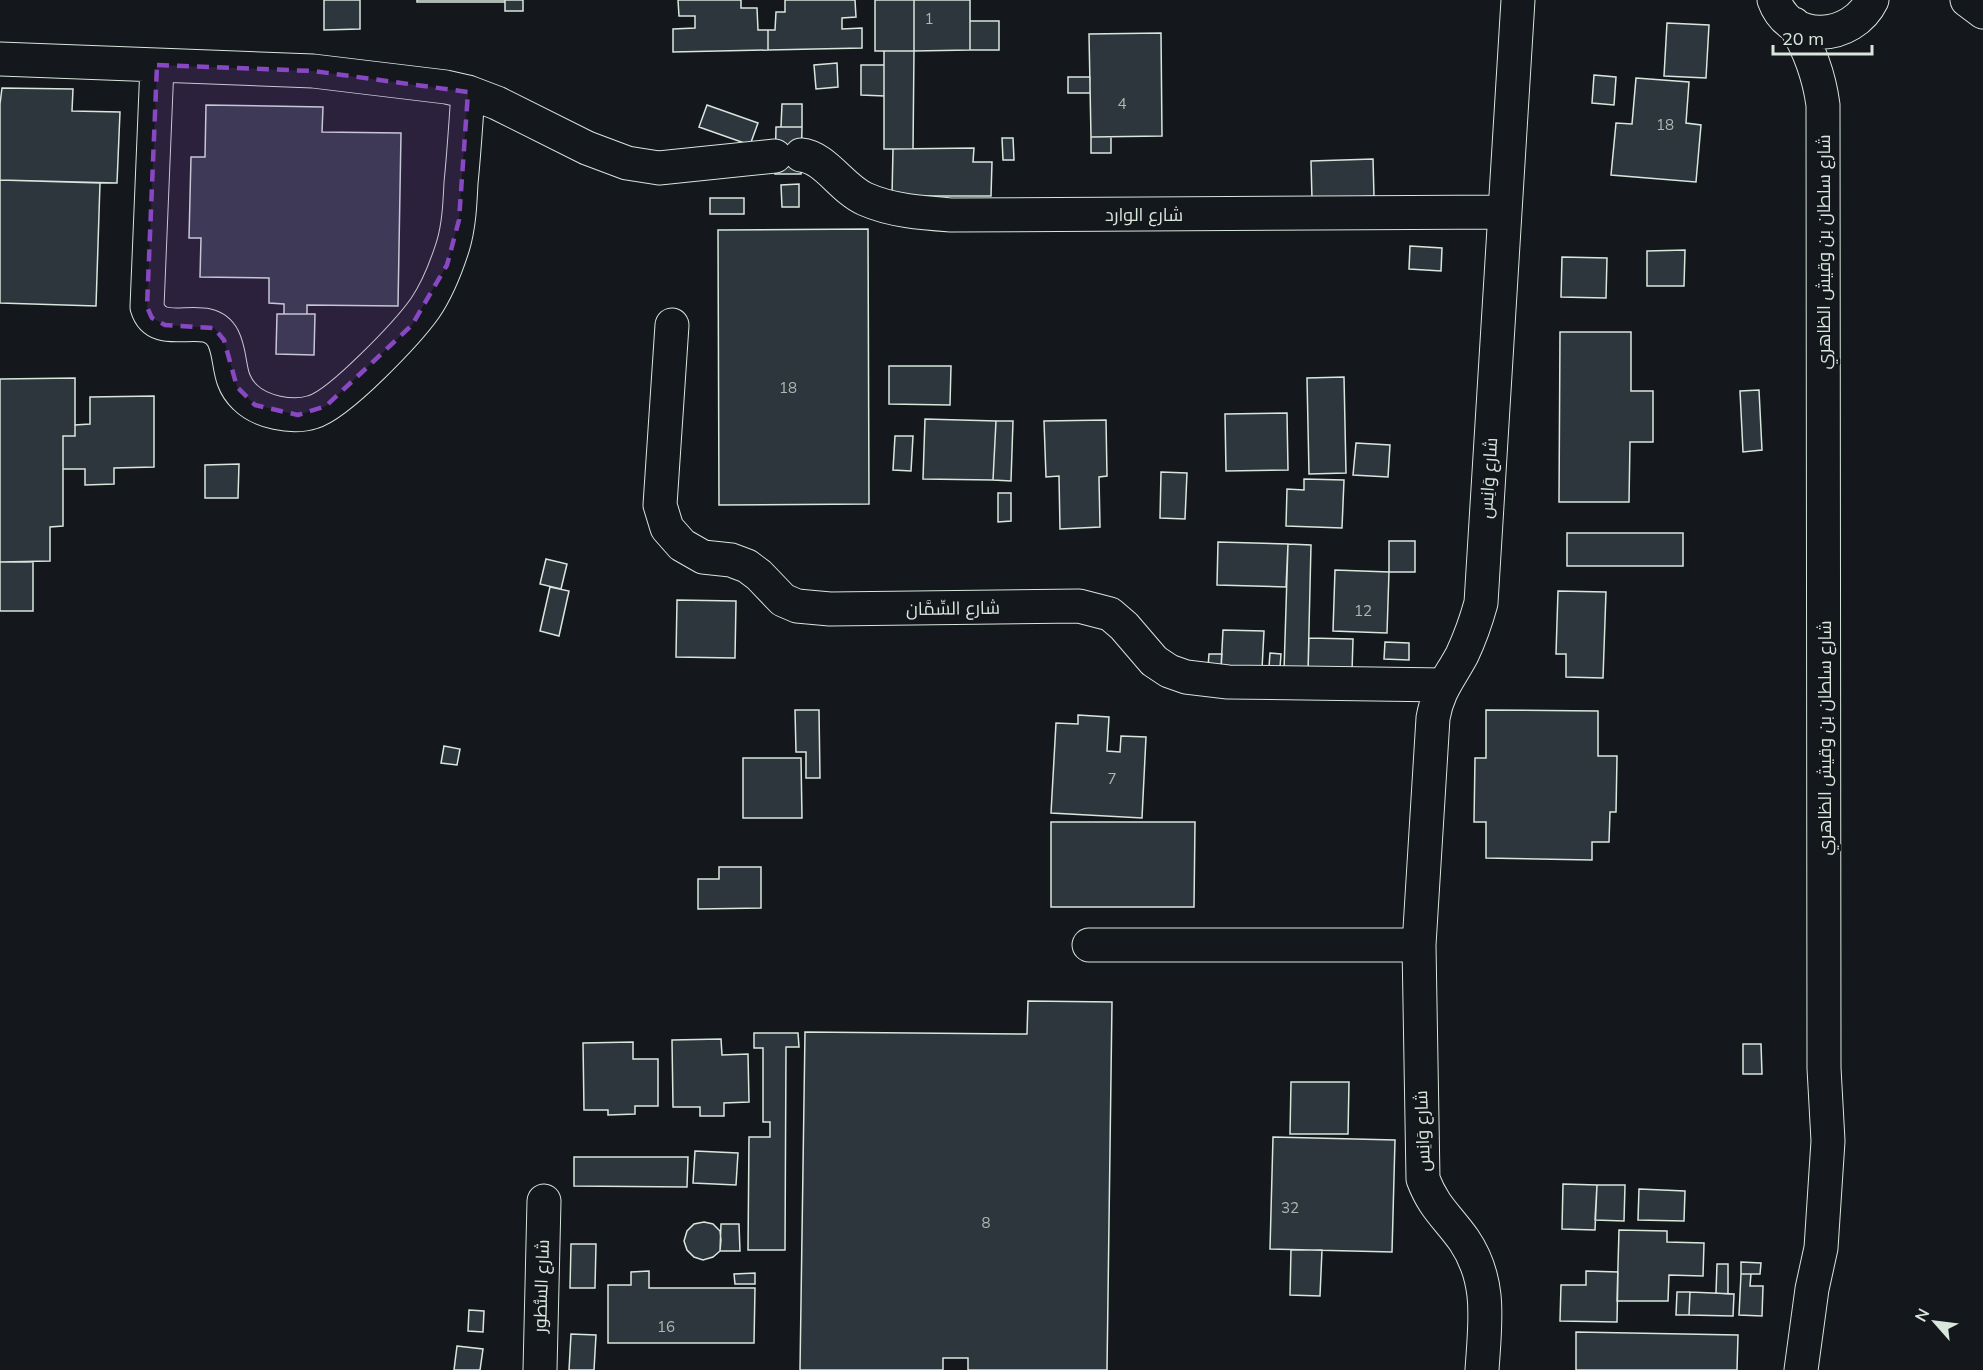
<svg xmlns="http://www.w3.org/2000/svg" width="1983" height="1370" font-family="Mulish,Cairo,sans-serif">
	<rect width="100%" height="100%" fill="#14181c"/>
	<path fill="#2c363c" stroke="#d8e6dc" stroke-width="1.5" d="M 324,0 L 360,0 L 360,29 L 324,30 Z
		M 417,0 L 505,0 L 505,2 L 417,2 Z
		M 505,0 L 523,0 L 523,11 L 505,11 Z
		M 678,0 L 741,0 L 741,8 L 757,8 L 758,30 L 768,30 L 768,50 L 673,52 L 673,29 L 695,28 L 695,16 L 679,16 Z
		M 785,0 L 855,0 L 856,17 L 842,18 L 842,29 L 862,28 L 862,48 L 768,50 L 768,30 L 775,30 L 776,12 L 785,12 Z
		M 875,0 L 914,0 L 914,51 L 875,51 Z
		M 914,0 L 970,0 L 970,50 L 914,51 Z
		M 970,21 L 999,21 L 999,50 L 970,50 Z
		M 1667,23 L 1709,25 L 1706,78 L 1664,76 Z
		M 1161,33 L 1162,136 L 1091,137 L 1089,34 Z
		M 884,51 L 914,51 L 913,149 L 884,149 Z
		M 837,63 L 838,87 L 816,89 L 814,65 Z
		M 861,65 L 884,65 L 884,96 L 861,95 Z
		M 1594,75 L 1616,77 L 1614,105 L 1592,103 Z
		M 1068,77 L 1090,77 L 1090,93 L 1068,93 Z
		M 1636,78 L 1689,82 L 1686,123 L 1701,125 L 1696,182 L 1611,175 L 1616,123 L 1632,124 Z
		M 2,88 L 73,89 L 72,111 L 120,112 L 117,183 L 0,180 L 0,104 Z
		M 782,104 L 802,104 L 802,127 L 781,127 Z
		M 206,105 L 323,107 L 322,132 L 401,133 L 398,306 L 307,305 L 307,314 L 284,314 L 284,304 L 269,303 L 269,278 L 200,277 L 201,238 L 189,238 L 191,157 L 205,157 Z
		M 707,105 L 758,123 L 750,145 L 699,127 Z
		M 776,127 L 802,127 L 801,174 L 775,174 Z
		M 1091,137 L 1111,137 L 1111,153 L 1091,153 Z
		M 1002,138 L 1013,138 L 1014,160 L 1003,160 Z
		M 974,148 L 973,162 L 992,162 L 991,196 L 892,196 L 893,149 Z
		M 1373,159 L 1374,196 L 1312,199 L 1311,161 Z
		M 0,180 L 100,183 L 96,306 L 0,303 Z
		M 799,184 L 799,207 L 782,207 L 781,185 Z
		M 710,198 L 744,198 L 744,214 L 710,214 Z
		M 868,229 L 869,504 L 719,505 L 718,230 Z
		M 1410,246 L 1442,248 L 1441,271 L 1409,269 Z
		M 1685,250 L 1684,286 L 1647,286 L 1647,251 Z
		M 1562,257 L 1607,258 L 1606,298 L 1561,297 Z
		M 277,314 L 315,314 L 314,355 L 276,354 Z
		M 1560,332 L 1631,332 L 1631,391 L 1653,391 L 1653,442 L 1630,442 L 1629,502 L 1559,502 Z
		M 889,366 L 951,366 L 950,405 L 889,404 Z
		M 1344,377 L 1346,473 L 1309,474 L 1307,378 Z
		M 75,378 L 75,436 L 63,436 L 63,526 L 50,527 L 50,561 L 0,562 L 0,379 Z
		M 1759,390 L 1762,450 L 1743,452 L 1740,391 Z
		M 154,396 L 154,467 L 114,468 L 114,484 L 85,485 L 85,469 L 63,469 L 63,436 L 75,436 L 75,425 L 90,424 L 90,397 Z
		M 1287,413 L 1288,470 L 1226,471 L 1225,414 Z
		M 925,419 L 996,421 L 993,480 L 923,479 Z
		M 1106,420 L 1107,476 L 1099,477 L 1100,527 L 1060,529 L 1059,476 L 1046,477 L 1044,421 Z
		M 996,421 L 1013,421 L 1011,481 L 993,480 Z
		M 895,436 L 913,436 L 911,471 L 893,470 Z
		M 1356,443 L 1390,445 L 1388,477 L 1353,475 Z
		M 239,464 L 238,498 L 205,498 L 205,465 Z
		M 1161,472 L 1187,473 L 1185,519 L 1160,518 Z
		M 1304,479 L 1344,480 L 1342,528 L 1286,526 L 1287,489 L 1304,490 Z
		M 998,493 L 1011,493 L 1011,521 L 998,522 Z
		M 1567,533 L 1683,533 L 1683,566 L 1567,566 Z
		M 1389,541 L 1415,541 L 1415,572 L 1389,572 Z
		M 1218,542 L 1288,544 L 1286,587 L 1217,585 Z
		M 1288,544 L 1311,545 L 1308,671 L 1284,671 Z
		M 546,559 L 567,564 L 561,589 L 540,584 Z
		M 0,562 L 33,562 L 33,611 L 0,611 Z
		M 1335,570 L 1389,572 L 1387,633 L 1333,631 Z
		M 550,587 L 569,591 L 559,636 L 540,631 Z
		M 1558,591 L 1606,592 L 1603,678 L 1566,677 L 1566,654 L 1556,654 Z
		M 677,600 L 736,601 L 735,658 L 676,657 Z
		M 1223,630 L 1264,631 L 1262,669 L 1221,668 Z
		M 1309,638 L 1353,639 L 1352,672 L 1308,671 Z
		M 1385,642 L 1409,643 L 1409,660 L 1384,659 Z
		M 1270,653 L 1281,654 L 1280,668 L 1269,667 Z
		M 1209,654 L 1222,654 L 1221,668 L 1208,667 Z
		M 795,710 L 819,710 L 820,778 L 806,778 L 806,752 L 796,752 Z
		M 1486,710 L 1598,711 L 1598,756 L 1617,756 L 1616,812 L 1610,812 L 1609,842 L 1592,842 L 1592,860 L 1486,858 L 1486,822 L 1474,822 L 1475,758 L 1486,758 Z
		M 1078,715 L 1109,717 L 1107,751 L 1120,752 L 1121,736 L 1146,737 L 1142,818 L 1051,813 L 1056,723 L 1078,724 Z
		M 444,746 L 460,749 L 457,765 L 441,763 Z
		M 743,758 L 801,758 L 802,818 L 743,818 Z
		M 1051,822 L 1195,822 L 1194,907 L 1051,907 Z
		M 719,867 L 761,867 L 761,908 L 698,909 L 698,879 L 719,879 Z
		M 1028,1001 L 1112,1002 L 1107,1370 L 968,1370 L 968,1358 L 943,1358 L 943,1370 L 800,1370 L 805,1032 L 1027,1034 Z
		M 754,1033 L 798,1033 L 799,1047 L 786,1047 L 785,1250 L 748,1250 L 749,1137 L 770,1137 L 770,1122 L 763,1122 L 763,1048 L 754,1048 Z
		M 721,1039 L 722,1055 L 748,1054 L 749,1102 L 724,1103 L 724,1116 L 700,1116 L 700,1107 L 673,1107 L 672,1040 Z
		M 633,1042 L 633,1059 L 658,1059 L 658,1106 L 635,1106 L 635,1114 L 608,1115 L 608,1110 L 584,1110 L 583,1043 Z
		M 1743,1044 L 1761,1044 L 1762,1074 L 1743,1074 Z
		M 1291,1082 L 1349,1082 L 1348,1134 L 1290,1134 Z
		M 1273,1137 L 1395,1140 L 1392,1252 L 1270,1249 Z
		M 695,1151 L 738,1153 L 736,1185 L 693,1183 Z
		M 574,1157 L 688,1157 L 687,1187 L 574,1186 Z
		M 1563,1184 L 1597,1185 L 1595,1230 L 1562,1229 Z
		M 1597,1185 L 1625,1185 L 1624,1221 L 1595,1220 Z
		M 1639,1189 L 1685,1191 L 1684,1221 L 1638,1220 Z
		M 704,1222 L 713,1224 L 720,1231 L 721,1240 L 720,1251 L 713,1257 L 703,1260 L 694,1257 L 687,1250 L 684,1241 L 687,1231 L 694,1224 Z
		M 721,1224 L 739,1224 L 740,1251 L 720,1251 Z
		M 1619,1230 L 1667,1231 L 1667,1242 L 1704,1243 L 1703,1276 L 1669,1275 L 1668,1301 L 1617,1301 Z
		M 571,1244 L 596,1244 L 595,1288 L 570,1288 Z
		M 1291,1250 L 1322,1250 L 1320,1296 L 1290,1295 Z
		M 1741,1262 L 1761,1263 L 1760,1274 L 1741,1274 Z
		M 1717,1264 L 1728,1264 L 1728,1294 L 1716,1293 Z
		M 649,1271 L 649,1288 L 755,1288 L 754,1343 L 608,1343 L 608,1285 L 631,1285 L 631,1272 Z
		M 1586,1271 L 1618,1272 L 1617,1322 L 1560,1321 L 1561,1285 L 1586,1285 Z
		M 755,1273 L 755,1284 L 735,1284 L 734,1274 Z
		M 1741,1274 L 1751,1274 L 1750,1286 L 1763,1286 L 1762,1316 L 1739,1315 Z
		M 1677,1292 L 1690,1292 L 1689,1315 L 1676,1315 Z
		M 1690,1292 L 1734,1294 L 1733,1316 L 1689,1315 Z
		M 469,1310 L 484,1311 L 483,1332 L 468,1331 Z
		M 1576,1332 L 1738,1335 L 1737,1370 L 1576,1370 Z
		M 571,1334 L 596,1335 L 594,1370 L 569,1370 Z
		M 457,1346 L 483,1349 L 480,1370 L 454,1370 Z"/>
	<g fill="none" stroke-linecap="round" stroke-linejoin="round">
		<g stroke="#d8e6dc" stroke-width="35">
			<path id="minor" d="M 1774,0 C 1790,45 1852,41 1872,0
				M 1967,0 L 1983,12
				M 1794,24 C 1810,50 1819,75 1823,105 L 1824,1068 L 1828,1141 L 1821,1248 L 1812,1289 L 1801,1370
				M 0,59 L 313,71 L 446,87 L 468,92 L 497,103 L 587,148 L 627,163 L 659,168 L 775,156
				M 157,65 L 147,307 C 158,344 207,307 223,338 C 233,358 226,379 245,397 C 260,412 292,419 313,412 C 340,404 408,332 425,308 C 438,289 446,268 453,246 C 459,226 460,204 461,183 C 464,153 466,123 468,92
				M 801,155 C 825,157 842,189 865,199 C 892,211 923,213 952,215 L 1505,212
				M 672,325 L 660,505 L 667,528 L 682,545 L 703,557 L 731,560 L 747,566 L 759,575 L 783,600 L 797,606 L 830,609 L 1079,606 L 1110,614 L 1124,626 L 1154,661 L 1169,671 L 1186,677 L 1228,682 L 1444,685
				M 1089,945 L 1419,945
				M 540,1370 L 544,1201
				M 1482,1370 C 1485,1323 1492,1281 1464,1240 C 1447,1216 1434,1208 1423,1179 L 1419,945 L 1433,718 C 1438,690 1449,679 1462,655 C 1470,638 1476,621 1481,603 L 1518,0"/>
		</g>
		<use href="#minor" stroke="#14181c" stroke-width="33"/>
	</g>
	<path fill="#8948c3" fill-opacity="0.2" stroke="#8948c3" stroke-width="4.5" stroke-dasharray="12 8" stroke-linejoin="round" d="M 157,65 L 313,71 L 468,92 L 459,220 L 447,265 L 412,325 L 326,406 L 298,415 L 255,405 L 237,387 L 224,340 L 214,328 L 165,325 L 152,318 L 147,307 Z"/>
	<g text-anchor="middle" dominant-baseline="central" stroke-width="4.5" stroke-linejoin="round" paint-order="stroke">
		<g font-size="15" fill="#adbab4">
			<text x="929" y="18">1</text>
			<text x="1122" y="103">4</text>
			<text x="1665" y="124">18</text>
			<text x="788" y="387">18</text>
			<text x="1363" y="610">12</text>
			<text x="1112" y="778">7</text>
			<text x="1290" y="1207">32</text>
			<text x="986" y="1222">8</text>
			<text x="666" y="1326">16</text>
		</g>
		<g font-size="18" fill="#d8e6dc" stroke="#14181c">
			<text x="1144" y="214">شارع الوارد</text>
			<text transform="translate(1823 252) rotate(-90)">شارع سلطان بن وقيش الظاهري</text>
			<text transform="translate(1488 478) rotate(-86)">شارع وَانِس</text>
			<text transform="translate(953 608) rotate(-1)">شارع السِّمَّان</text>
			<text transform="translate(1824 738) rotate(-90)">شارع سلطان بن وقيش الظاهري</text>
			<text transform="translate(1422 1131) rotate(-92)">شارع وَانِس</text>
			<text transform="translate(541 1286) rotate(-88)">شارع السُّطور</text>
		</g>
	</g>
	<g transform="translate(1935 1322) rotate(298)" stroke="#14181c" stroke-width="4.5" paint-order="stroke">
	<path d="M0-4.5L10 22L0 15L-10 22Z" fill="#d8e6dc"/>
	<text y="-9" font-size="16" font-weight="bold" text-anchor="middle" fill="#d8e6dc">N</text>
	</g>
	<path d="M1773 45v9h99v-9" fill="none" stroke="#d8e6dc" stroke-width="3"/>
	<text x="1782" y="45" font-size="18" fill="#d8e6dc" stroke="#14181c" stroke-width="4.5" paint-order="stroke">20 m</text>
</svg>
